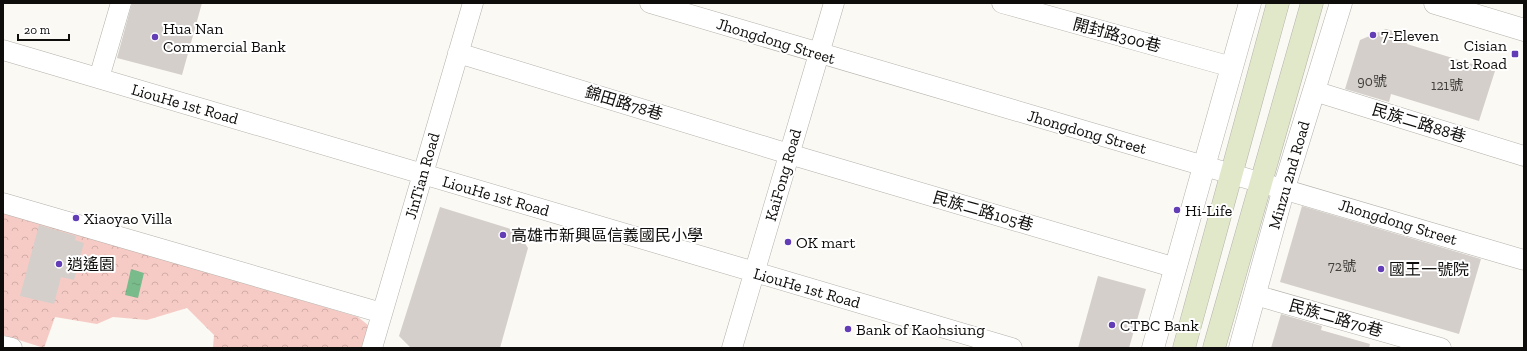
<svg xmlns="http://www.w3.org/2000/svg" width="1527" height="351" font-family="'Zilla Slab','Noto Sans TC',serif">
	<defs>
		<pattern id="park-crowns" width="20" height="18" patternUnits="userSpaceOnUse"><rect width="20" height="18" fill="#f7cbc5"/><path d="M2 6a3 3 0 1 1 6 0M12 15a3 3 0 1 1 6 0" fill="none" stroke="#d3ada8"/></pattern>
		<pattern id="water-ripples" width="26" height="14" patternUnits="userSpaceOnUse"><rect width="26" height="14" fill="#7abb8c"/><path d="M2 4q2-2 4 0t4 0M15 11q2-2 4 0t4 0" fill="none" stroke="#68a077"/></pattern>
	</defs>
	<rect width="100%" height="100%" fill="#fbf9f3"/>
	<path fill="url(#park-crowns)" d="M 3,211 L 358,317 L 368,325 L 362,348 L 213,348 L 214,335 L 187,308 L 147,320 L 113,317 L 97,324 L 55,317 L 44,348 L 3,335 Z"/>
	<path fill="url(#water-ripples)" d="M 131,269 L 144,273 L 138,298 L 125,295 Z"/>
	<path fill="#d4cfcb" d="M 132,3 L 202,3 L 182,75 L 117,58 Z
		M 1386,29 L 1409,36 L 1407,44 L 1495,71 L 1479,121 L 1391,94 L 1389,102 L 1345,89 L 1360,40 Z
		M 1302,206 L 1481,259 L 1459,334 L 1280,282 Z
		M 440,207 L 517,231 L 528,248 L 500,348 L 411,348 L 399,336 Z
		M 39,225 L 76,236 L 75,240 L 84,243 L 74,280 L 61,277 L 54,304 L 20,296 Z
		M 1098,276 L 1146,289 L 1129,348 L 1078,348 Z
		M 1281,314 L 1322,326 L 1321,330 L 1370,344 L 1369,348 L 1271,348 Z"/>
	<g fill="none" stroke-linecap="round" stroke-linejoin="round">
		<g stroke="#b3b1ab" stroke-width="21">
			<path id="minor" d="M 650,3 C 941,90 1233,173 1524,260
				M 1002,3 L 1232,67
				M 3,50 L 1012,348
				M 458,53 L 789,154 L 1176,268
				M 99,78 L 121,3
				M 1314,91 L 1524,156
				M 3,203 L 382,313
				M 1255,295 L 1441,348
				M 3,346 L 12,348
				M 372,348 L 473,3
				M 732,348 L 834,3"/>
		</g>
		<g stroke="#b3b1ab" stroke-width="23">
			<path id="tertiary" d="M 1435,3 L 1524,30
				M 1153,348 L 1250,3
				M 1240,348 L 1284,188 L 1341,3"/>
		</g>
		<g stroke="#b3b1ab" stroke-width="23">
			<path id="secondary" d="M 1184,348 L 1278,3
				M 1214,348 L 1312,3"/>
		</g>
		<use href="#minor" stroke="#fff" stroke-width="20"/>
		<use href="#tertiary" stroke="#fff" stroke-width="22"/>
		<use href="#secondary" stroke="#e0e8c9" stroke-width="22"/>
	</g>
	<g fill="#623db5" stroke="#fff" stroke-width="1.5">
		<circle cx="1373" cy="35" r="4"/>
		<circle cx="155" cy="37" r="4"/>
		<rect x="1511" y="50" width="8" height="8" rx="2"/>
		<circle cx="1177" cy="210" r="4"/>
		<circle cx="76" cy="218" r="4"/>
		<circle cx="503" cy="235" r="4"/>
		<circle cx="788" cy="242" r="4"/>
		<circle cx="59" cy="264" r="4"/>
		<circle cx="1381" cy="269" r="4"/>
		<circle cx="1112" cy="325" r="4"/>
		<circle cx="848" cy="329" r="4"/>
	</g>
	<g text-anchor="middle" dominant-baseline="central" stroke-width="4" stroke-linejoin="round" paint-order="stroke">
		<g font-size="14" fill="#403e3b">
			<text x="1372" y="81">90號</text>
			<text x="1447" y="85">121號</text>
			<text x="1342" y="266">72號</text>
		</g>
		<g font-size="16" fill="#0e0d0b" stroke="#fff" text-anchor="start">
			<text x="163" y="28">Hua Nan<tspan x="163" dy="18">Commercial Bank</tspan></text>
			<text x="1381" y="35">7-Eleven</text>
			<text x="1507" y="45" text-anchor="end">Cisian<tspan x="1507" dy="18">1st Road</tspan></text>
			<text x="1185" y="210">Hi-Life</text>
			<text x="84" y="218">Xiaoyao Villa</text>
			<text x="511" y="235">高雄市新興區信義國民小學</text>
			<text x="796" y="242">OK mart</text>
			<text x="67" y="264">逍遙園</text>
			<text x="1389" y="269">國王一號院</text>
			<text x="1120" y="325">CTBC Bank</text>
			<text x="856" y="329">Bank of Kaohsiung</text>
		</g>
		<g font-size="16" fill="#0e0d0b" stroke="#fff">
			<text transform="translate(1117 35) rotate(15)">開封路300巷</text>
			<text transform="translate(776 41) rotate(17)">Jhongdong Street</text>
			<text transform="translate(624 103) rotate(17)">錦田路78巷</text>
			<text transform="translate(185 104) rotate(16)">LiouHe 1st Road</text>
			<text transform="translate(1419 123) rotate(17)">民族二路88巷</text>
			<text transform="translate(1087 132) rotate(16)">Jhongdong Street</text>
			<text transform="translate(783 175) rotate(-74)">KaiFong Road</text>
			<text transform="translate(1289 175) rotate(-74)">Minzu 2nd Road</text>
			<text transform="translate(422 176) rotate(-74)">JinTian Road</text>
			<text transform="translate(496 196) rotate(16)">LiouHe 1st Road</text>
			<text transform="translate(983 211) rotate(16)">民族二路105巷</text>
			<text transform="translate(1398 222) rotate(17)">Jhongdong Street</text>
			<text transform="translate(807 288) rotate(16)">LiouHe 1st Road</text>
			<text transform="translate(1336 318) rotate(16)">民族二路70巷</text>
		</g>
	</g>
	<rect width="1527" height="351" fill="none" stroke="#0e0d0b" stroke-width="8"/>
	<path d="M18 34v6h51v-6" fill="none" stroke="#0e0d0b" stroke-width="2"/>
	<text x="24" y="34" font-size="12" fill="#0e0d0b" stroke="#ffffff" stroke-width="3" paint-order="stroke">20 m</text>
</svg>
